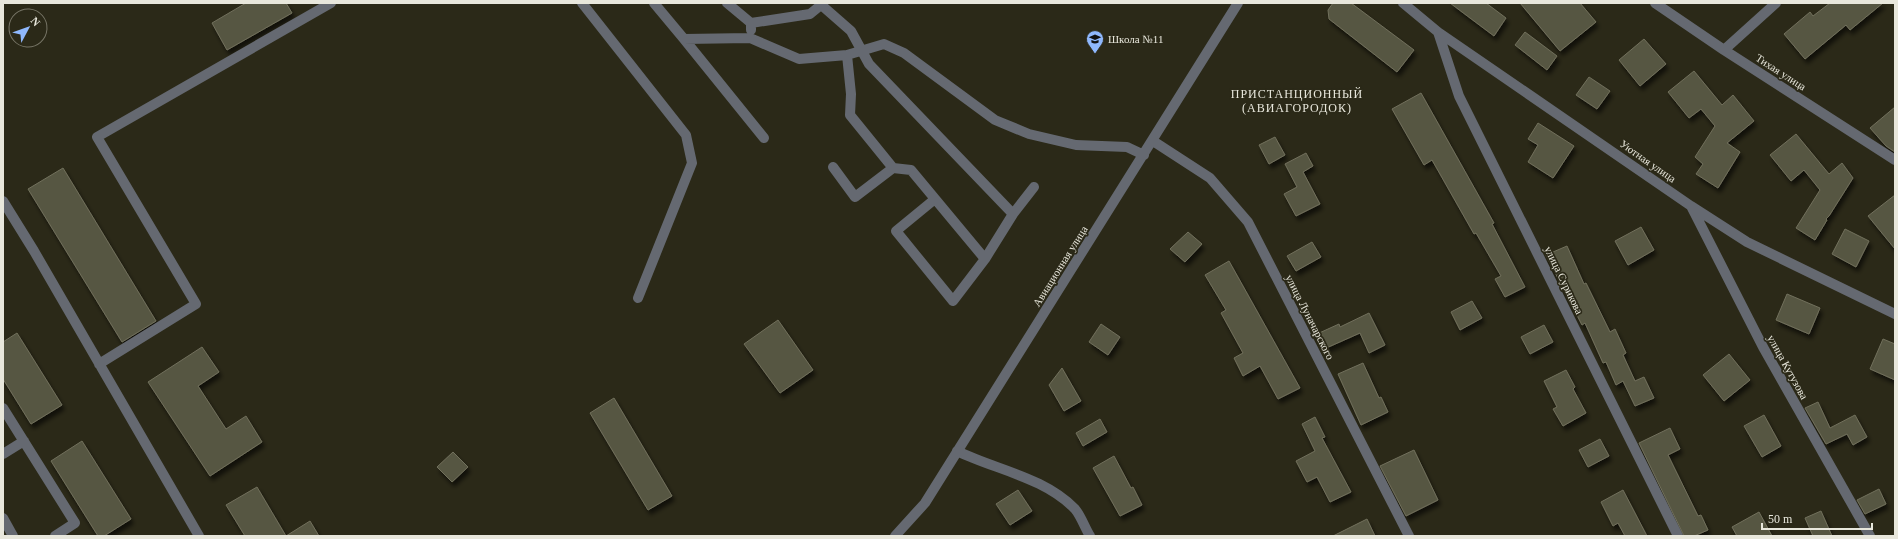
<svg xmlns="http://www.w3.org/2000/svg" width="1898" height="539" font-family="'Times New Roman',serif">
	<defs>
		<filter id="shadow"><feDropShadow dx="2.5" dy="4.5" stdDeviation="2" flood-color="#0009"/></filter>
	</defs>
	<rect width="100%" height="100%" fill="#2b2918"/>
	<path fill="#575642" stroke="#71705c" filter="url(#shadow)" d="M 246,3 L 286,3 L 292,13 L 227,50 L 212,23 Z
		M 1333,3 L 1351,3 L 1414,50 L 1397,72 L 1329,19 L 1328,10 Z
		M 1450,3 L 1486,3 L 1506,18 L 1494,36 Z
		M 1520,3 L 1580,3 L 1596,22 L 1560,51 Z
		M 1830,3 L 1883,3 L 1850,30 L 1846,25 L 1805,59 L 1784,34 L 1810,12 L 1813,16 Z
		M 1525,32 L 1557,56 L 1547,70 L 1515,45 Z
		M 1644,39 L 1666,64 L 1640,86 L 1619,60 Z
		M 1694,71 L 1722,105 L 1733,95 L 1754,121 L 1727,143 L 1740,152 L 1718,188 L 1696,174 L 1703,164 L 1695,157 L 1715,126 L 1701,109 L 1689,118 L 1668,92 Z
		M 1589,77 L 1610,91 L 1597,109 L 1576,95 Z
		M 1421,93 L 1494,223 L 1492,224 L 1525,287 L 1505,297 L 1495,279 L 1501,276 L 1476,233 L 1474,234 L 1432,160 L 1424,165 L 1392,109 Z
		M 1895,107 L 1895,152 L 1886,146 L 1870,128 Z
		M 1538,123 L 1574,146 L 1553,178 L 1528,162 L 1538,145 L 1528,139 Z
		M 1796,134 L 1829,174 L 1842,163 L 1853,178 L 1829,216 L 1826,219 L 1827,220 L 1815,240 L 1796,228 L 1820,190 L 1804,170 L 1791,181 L 1770,155 Z
		M 1275,137 L 1285,155 L 1269,164 L 1259,145 Z
		M 1306,153 L 1313,166 L 1303,172 L 1320,204 L 1296,216 L 1284,194 L 1297,187 L 1285,164 Z
		M 63,168 L 156,321 L 122,342 L 28,189 Z
		M 1895,195 L 1895,249 L 1868,216 Z
		M 1641,227 L 1654,250 L 1628,265 L 1615,241 Z
		M 1845,229 L 1869,241 L 1856,267 L 1832,254 Z
		M 1188,232 L 1202,244 L 1185,262 L 1170,249 Z
		M 1312,242 L 1321,257 L 1296,271 L 1287,256 Z
		M 1567,246 L 1584,284 L 1586,283 L 1610,332 L 1615,329 L 1626,353 L 1623,355 L 1635,381 L 1644,377 L 1654,398 L 1635,406 L 1623,381 L 1616,385 L 1606,362 L 1603,363 L 1585,323 L 1582,325 L 1546,255 Z
		M 1229,261 L 1300,388 L 1278,399 L 1260,366 L 1243,376 L 1234,358 L 1243,353 L 1221,313 L 1226,310 L 1205,275 Z
		M 1787,294 L 1820,308 L 1809,334 L 1776,320 Z
		M 1472,301 L 1482,318 L 1460,330 L 1451,312 Z
		M 1369,313 L 1385,345 L 1369,353 L 1360,333 L 1324,349 L 1317,334 L 1339,324 L 1340,327 Z
		M 778,320 L 813,370 L 780,393 L 744,344 Z
		M 1101,324 L 1120,337 L 1108,355 L 1089,342 Z
		M 1544,325 L 1553,342 L 1530,354 L 1521,337 Z
		M 17,333 L 62,405 L 31,424 L 3,379 L 3,342 Z
		M 1883,339 L 1895,344 L 1895,380 L 1870,369 Z
		M 202,347 L 219,372 L 198,386 L 226,429 L 246,416 L 262,442 L 210,476 L 148,382 Z
		M 1729,354 L 1750,380 L 1724,401 L 1703,375 Z
		M 1363,363 L 1379,398 L 1381,397 L 1388,412 L 1361,425 L 1338,374 Z
		M 1062,368 L 1081,401 L 1064,411 L 1049,385 Z
		M 1566,370 L 1575,387 L 1573,389 L 1586,413 L 1563,426 L 1553,409 L 1557,407 L 1544,381 Z
		M 614,398 L 672,496 L 648,510 L 590,413 Z
		M 1818,402 L 1830,428 L 1855,415 L 1867,437 L 1853,445 L 1847,434 L 1826,444 L 1805,408 Z
		M 1764,415 L 1781,446 L 1762,457 L 1744,426 Z
		M 1315,417 L 1325,437 L 1322,438 L 1351,492 L 1330,502 L 1317,477 L 1307,482 L 1296,461 L 1315,451 L 1302,424 Z
		M 1100,419 L 1107,432 L 1083,446 L 1076,433 Z
		M 1670,428 L 1680,449 L 1668,455 L 1698,516 L 1701,515 L 1708,530 L 1694,536 L 1684,536 L 1639,443 Z
		M 1600,439 L 1609,456 L 1588,467 L 1579,450 Z
		M 82,441 L 131,519 L 104,536 L 98,536 L 51,461 Z
		M 1414,450 L 1438,500 L 1406,516 L 1380,466 Z
		M 453,452 L 468,467 L 452,482 L 437,467 Z
		M 1114,456 L 1131,488 L 1133,487 L 1142,505 L 1120,516 L 1093,468 Z
		M 257,487 L 286,536 L 310,521 L 319,536 L 245,536 L 226,505 Z
		M 1879,489 L 1886,504 L 1865,514 L 1857,500 Z
		M 1018,490 L 1032,511 L 1010,525 L 996,504 Z
		M 1623,490 L 1647,536 L 1625,536 L 1618,523 L 1613,526 L 1601,502 Z
		M 1821,511 L 1832,536 L 1813,536 L 1805,518 Z
		M 1759,512 L 1772,536 L 1737,536 L 1732,527 Z
		M 1367,519 L 1375,536 L 1333,536 Z"/>
	<g fill="none" stroke-linecap="round" stroke-linejoin="round">
		<path stroke="#656971" stroke-width="10" d="M 582,3 L 686,135 L 692,163 L 638,298
			M 654,3 L 684,39 L 750,38 L 799,59 L 847,55 L 884,44 L 904,53 L 995,120 L 1029,134 L 1076,145 L 1127,147 L 1144,155
			M 727,3 L 751,23 L 751,30
			M 819,3 L 851,31 L 869,64 L 1013,214
			M 1403,3 L 1438,32 L 1691,206 L 1747,242 L 1895,314
			M 1655,3 L 1724,50 L 1895,160
			M 751,23 L 810,14 L 821,5
			M 1438,32 L 1459,96 L 1678,536
			M 684,39 L 764,138
			M 1724,50 L 1776,3
			M 1153,141 L 1210,178 L 1248,222 L 1409,536
			M 833,167 L 855,197 L 893,168 L 850,115 L 851,94 L 847,55
			M 893,168 L 911,170 L 985,259 L 953,301 L 896,231 L 935,199
			M 3,201 L 34,251 L 199,536
			M 1691,206 L 1763,347 L 1870,536
			M 985,259 L 1013,214 L 1034,187
			M 99,364 L 196,304 L 97,137 L 331,3
			M 3,408 L 75,523 L 55,536
			M 957,451 C 996,470 1044,477 1075,509 C 1081,516 1085,528 1090,536
			M 3,454 L 24,441
			M 3,518 L 13,536
			M 895,536 L 925,503 L 1238,3"/>
	</g>
	<defs>
		<g id="school-pin" transform="scale(0.9)"><path d="M0 17L-7.5 6A9.5 9.5 0 1 1 7.5 6Z" fill="#8fb8fd" stroke="#2b2918"/><path d="M0-5L7-2L0 1L-7-2ZM-4 1L0 2.5L4 1V4Q0 6-4 4Z" fill="#111"/></g>
	</defs>
	<g fill-rule="evenodd">
		<use href="#school-pin" x="1095" y="39"/>
	</g>
	<g text-anchor="middle" dominant-baseline="central" stroke-width="3.5" stroke-linejoin="round" paint-order="stroke">
		<g font-size="11" fill="#e8e7dc" stroke="#2b2918" text-anchor="start">
			<text x="1108" y="39">Школа №11</text>
		</g>
		<g font-size="11" fill="#e8e7dc" stroke="#2b2918">
			<text transform="translate(1781 72) rotate(33)">Тихая улица</text>
			<text transform="translate(1648 161) rotate(35)">Уютная улица</text>
			<text transform="translate(1060 266) rotate(-58)">Авиационная улица</text>
			<text transform="translate(1564 280) rotate(64)">улица Сурикова</text>
			<text transform="translate(1310 317) rotate(63)">улица Луначарского</text>
			<text transform="translate(1788 367) rotate(61)">улица Кутузова</text>
		</g>
		<g font-size="12" letter-spacing="1" fill="#e8e7dc" stroke="#2b2918">
			<text x="1297" y="94">ПРИСТАНЦИОННЫЙ<tspan x="1297" dy="14">(АВИАГОРОДОК)</tspan></text>
		</g>
	</g>
	<rect width="1898" height="539" fill="none" stroke="#e8e7dc" stroke-width="8"/>
	<g transform="translate(28 28) rotate(49)"><circle r="19" fill="#2b2918" stroke="#777566"/>
	<path d="M0-3L7 15L0 10L-7 15Z" fill="#8fb8fd"/>
	<text y="-6" font-size="11" font-weight="bold" text-anchor="middle" fill="#e8e7dc">N</text>
	</g>
	<path d="M1762 523v6h110v-6" fill="none" stroke="#e8e7dc" stroke-width="2"/>
	<text x="1768" y="523" font-size="12" fill="#e8e7dc" stroke="#2b2918" stroke-width="3" paint-order="stroke">50 m</text>
</svg>
